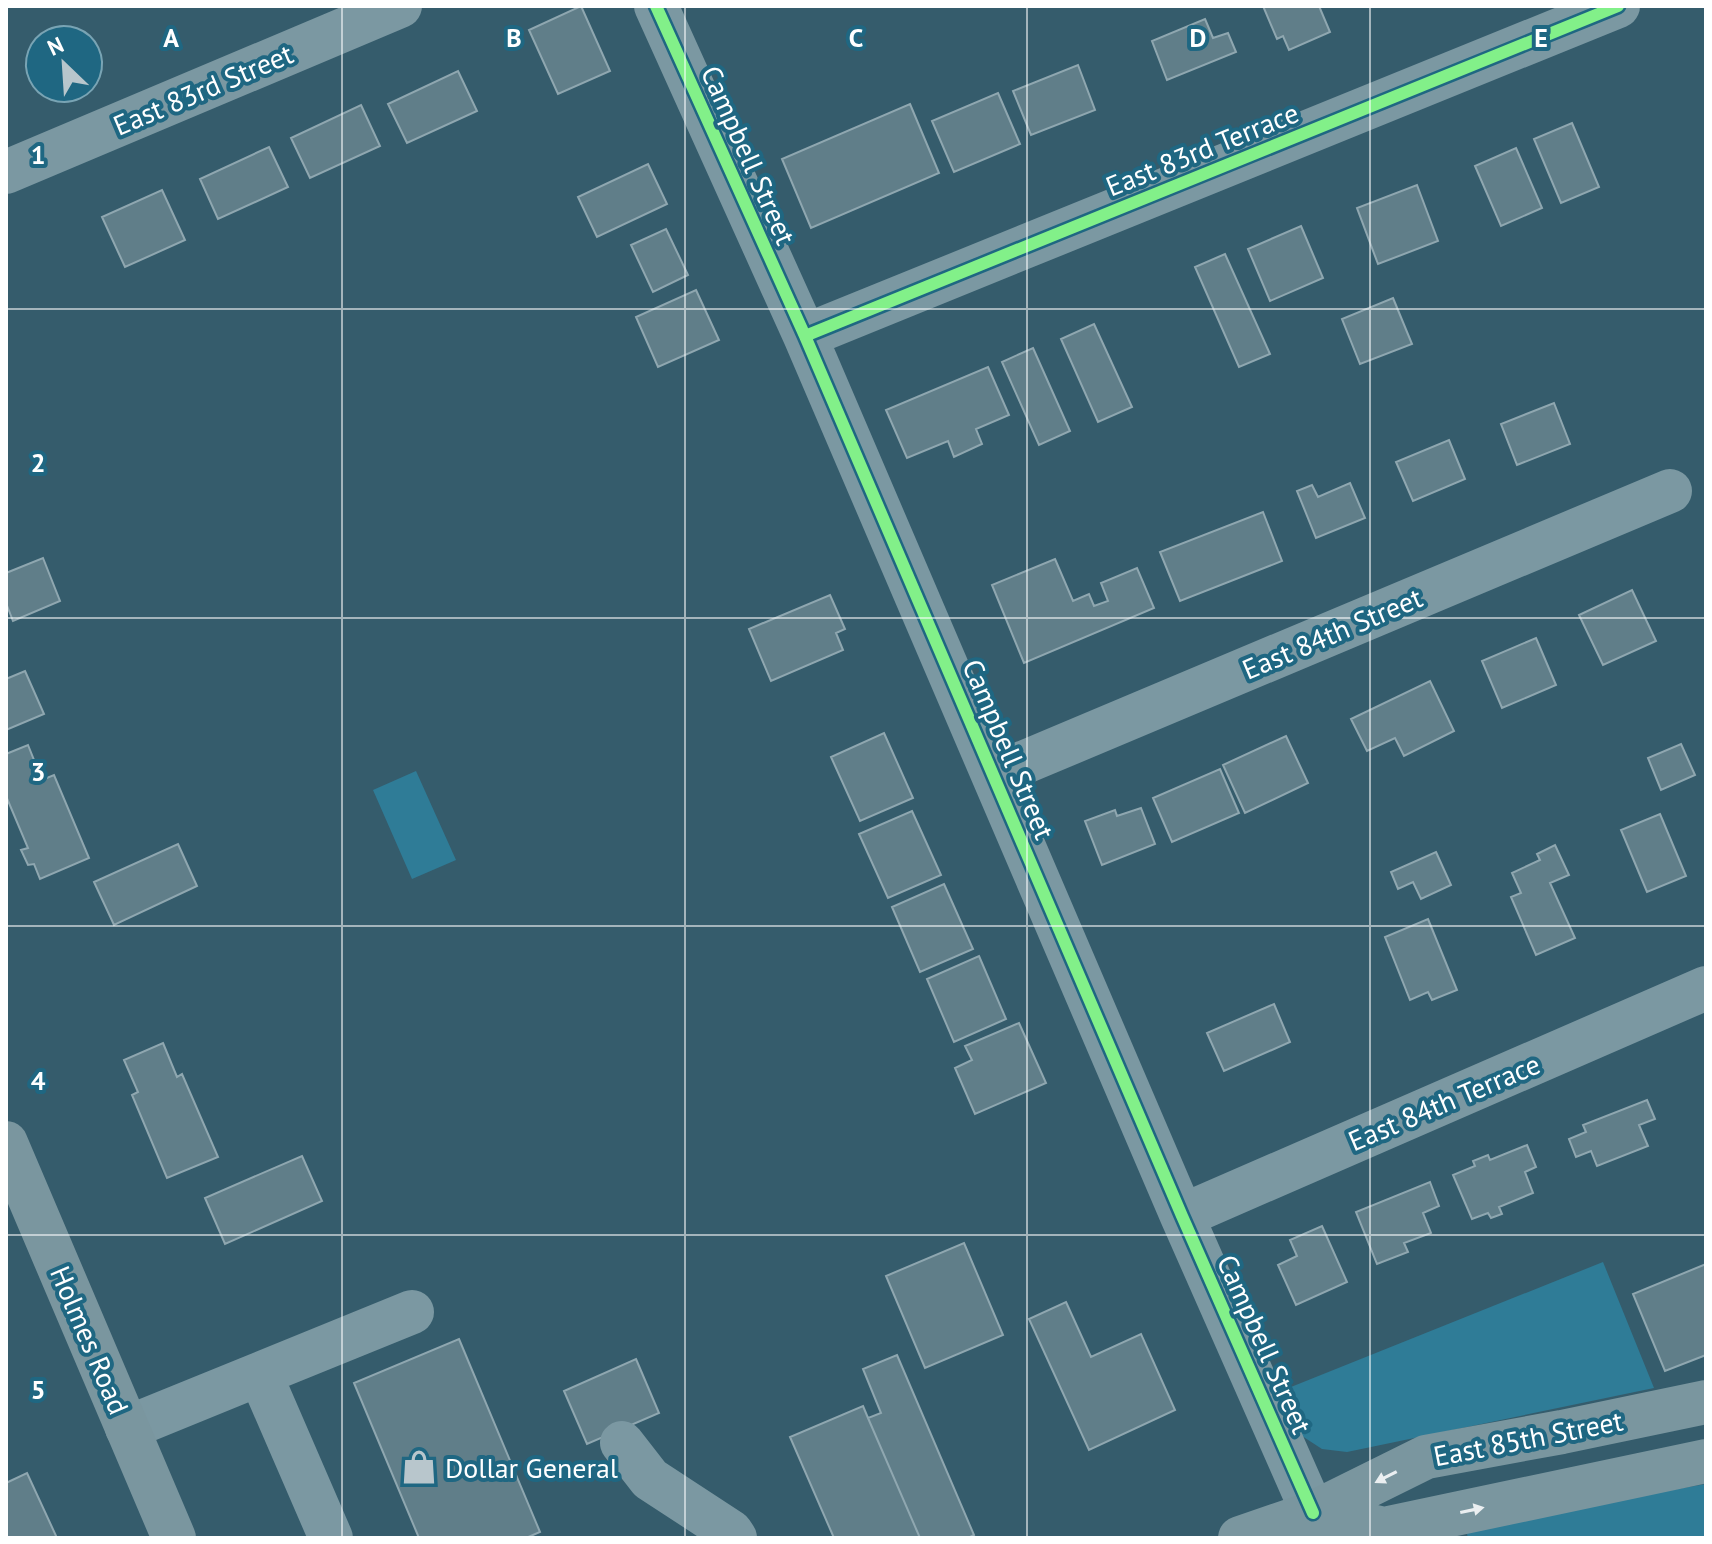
<svg xmlns="http://www.w3.org/2000/svg" width="1712" height="1544" font-family="'PT Sans',sans-serif">
	<rect width="100%" height="100%" fill="#355c6c"/>
	<path fill="#2f7c97" d="M 416,771 L 456,860 L 412,879 L 373,790 Z
		M 1603,1262 L 1654,1388 L 1347,1452 L 1322,1449 L 1302,1436 L 1281,1391 Z
		M 1706,1484 L 1706,1538 L 1468,1538 L 1465,1526 Z"/>
	<path fill="#607e89" stroke="#8fa7b0" stroke-width="2" d="M 581,6 L 610,71 L 558,94 L 529,30 Z
		M 1263,6 L 1319,6 L 1330,32 L 1289,50 L 1283,36 L 1277,39 Z
		M 1205,19 L 1213,38 L 1228,33 L 1236,52 L 1167,80 L 1152,41 Z
		M 1078,65 L 1095,110 L 1031,135 L 1013,91 Z
		M 458,71 L 477,111 L 407,143 L 388,104 Z
		M 998,93 L 1020,144 L 954,172 L 932,121 Z
		M 910,104 L 939,173 L 811,228 L 782,159 Z
		M 361,105 L 380,146 L 310,178 L 291,138 Z
		M 1572,123 L 1599,187 L 1561,203 L 1534,139 Z
		M 269,147 L 288,187 L 218,219 L 200,179 Z
		M 1516,148 L 1542,208 L 1501,226 L 1475,166 Z
		M 648,164 L 667,204 L 597,237 L 578,197 Z
		M 1417,185 L 1438,241 L 1378,264 L 1357,208 Z
		M 162,190 L 185,240 L 125,267 L 102,217 Z
		M 1301,226 L 1323,278 L 1270,301 L 1248,249 Z
		M 666,229 L 688,275 L 653,292 L 631,245 Z
		M 1225,254 L 1270,354 L 1239,367 L 1195,267 Z
		M 696,290 L 719,340 L 658,367 L 636,317 Z
		M 1393,298 L 1412,344 L 1360,364 L 1342,319 Z
		M 1094,324 L 1132,407 L 1098,422 L 1061,339 Z
		M 1033,348 L 1070,431 L 1039,445 L 1002,362 Z
		M 988,367 L 1009,415 L 976,429 L 982,444 L 954,457 L 948,441 L 907,458 L 886,410 Z
		M 1554,403 L 1570,444 L 1517,465 L 1501,424 Z
		M 1449,440 L 1465,479 L 1413,501 L 1396,462 Z
		M 1350,483 L 1365,518 L 1316,538 L 1297,491 L 1312,485 L 1318,497 Z
		M 1263,512 L 1282,561 L 1180,601 L 1160,552 Z
		M 43,558 L 60,601 L 13,621 L 6,603 L 6,573 Z
		M 1055,559 L 1073,601 L 1089,594 L 1094,606 L 1108,601 L 1101,583 L 1137,568 L 1154,608 L 1024,663 L 992,585 Z
		M 1632,590 L 1656,641 L 1603,665 L 1579,615 Z
		M 830,595 L 845,629 L 836,633 L 843,650 L 771,681 L 749,629 Z
		M 1536,638 L 1556,685 L 1502,708 L 1482,661 Z
		M 25,671 L 44,714 L 6,730 L 6,679 Z
		M 1430,681 L 1454,731 L 1404,756 L 1395,738 L 1367,751 L 1351,719 Z
		M 884,733 L 913,798 L 860,821 L 831,757 Z
		M 1286,736 L 1308,783 L 1245,813 L 1223,765 Z
		M 1681,744 L 1695,775 L 1661,790 L 1648,758 Z
		M 28,745 L 42,780 L 54,775 L 89,858 L 40,879 L 34,864 L 28,865 L 21,850 L 28,848 L 6,796 L 6,754 Z
		M 1220,769 L 1239,813 L 1172,842 L 1153,798 Z
		M 1141,808 L 1155,844 L 1102,865 L 1085,821 L 1115,810 L 1117,816 Z
		M 912,811 L 941,875 L 888,898 L 859,834 Z
		M 1660,814 L 1686,876 L 1647,892 L 1621,830 Z
		M 178,844 L 197,886 L 114,925 L 94,882 Z
		M 1555,845 L 1569,875 L 1550,883 L 1575,938 L 1536,955 L 1511,897 L 1521,893 L 1512,873 L 1540,860 L 1537,854 Z
		M 1436,852 L 1451,885 L 1421,899 L 1413,882 L 1398,889 L 1391,872 Z
		M 944,884 L 973,949 L 920,972 L 892,907 Z
		M 1428,919 L 1457,990 L 1432,1000 L 1428,992 L 1410,1000 L 1385,937 Z
		M 979,956 L 1006,1019 L 954,1042 L 927,979 Z
		M 1274,1004 L 1290,1042 L 1224,1071 L 1207,1033 Z
		M 1019,1023 L 1046,1083 L 975,1114 L 955,1068 L 972,1060 L 965,1046 Z
		M 163,1043 L 177,1077 L 182,1074 L 218,1157 L 167,1178 L 132,1095 L 138,1092 L 124,1060 Z
		M 1647,1100 L 1655,1119 L 1639,1125 L 1648,1146 L 1597,1166 L 1591,1151 L 1576,1157 L 1569,1139 L 1586,1132 L 1583,1125 Z
		M 1527,1145 L 1536,1167 L 1525,1172 L 1533,1193 L 1499,1207 L 1502,1214 L 1491,1218 L 1488,1213 L 1472,1219 L 1453,1175 L 1475,1166 L 1473,1161 L 1488,1155 L 1490,1160 Z
		M 302,1156 L 322,1201 L 225,1244 L 205,1198 Z
		M 1430,1182 L 1439,1206 L 1423,1213 L 1431,1233 L 1404,1243 L 1408,1252 L 1377,1264 L 1356,1212 Z
		M 1322,1226 L 1347,1282 L 1296,1305 L 1278,1265 L 1297,1256 L 1290,1240 Z
		M 964,1243 L 1003,1335 L 925,1368 L 886,1276 Z
		M 1706,1264 L 1706,1355 L 1665,1371 L 1633,1294 Z
		M 1066,1302 L 1091,1357 L 1141,1334 L 1175,1410 L 1089,1450 L 1029,1319 Z
		M 459,1339 L 540,1532 L 526,1538 L 419,1538 L 354,1383 Z
		M 897,1355 L 974,1535 L 968,1538 L 920,1538 L 868,1418 L 881,1413 L 863,1369 Z
		M 636,1359 L 659,1413 L 587,1444 L 564,1391 Z
		M 863,1406 L 868,1418 L 920,1538 L 834,1538 L 790,1437 Z
		M 27,1473 L 57,1538 L 6,1538 L 6,1483 Z"/>
	<g fill="none" stroke-linecap="round" stroke-linejoin="round">
		<path stroke="#7b98a2" stroke-width="44" d="M 656,6 L 805,336 L 1182,1216 L 1313,1513 L 1320,1538
			M 6,172 L 400,6
			M 805,336 L 1618,6
			M 994,775 L 1670,491
			M 1182,1216 L 1706,988
			M 260,1374 L 331,1538
			M 127,1428 L 412,1312
			M 622,1443 L 650,1479 L 731,1532 L 735,1538"/>
		<path stroke="#7a969f" stroke-width="44" d="M 6,1143 L 174,1538
			M 1313,1513 L 1384,1529 L 1706,1461
			M 1240,1538 L 1313,1513 L 1426,1457 L 1562,1432 L 1706,1402"/>
		<g stroke="#1f6782" stroke-width="17">
			<path id="cycleway" d="M 656,6 L 805,336 L 1182,1216 L 1313,1513
				M 805,336 L 1618,6"/>
		</g>
		<use href="#cycleway" stroke="#82f089" stroke-width="12"/>
	</g>
	<defs><path id="oneway-solid" d="M-6-.8H1V-3.2L6.5 0L1 3.2V.8H-6Z" transform="scale(2)"/></defs>
	<g fill="#ebeff1">
		<use href="#oneway-solid" transform="translate(1386 1477) rotate(153)"/>
		<use href="#oneway-solid" transform="translate(1472 1510) rotate(-12)"/>
	</g>
	<path fill="none" stroke="#fff" stroke-width="2" stroke-opacity="0.55" d="M 342,6 L 342,1538M 685,6 L 685,1538M 1027,6 L 1027,1538M 1370,6 L 1370,1538M 6,309 L 1706,309M 6,618 L 1706,618M 6,926 L 1706,926M 6,1235 L 1706,1235"/>
	<defs>
		<g id="shop-bare" transform="scale(2.76)"><path d="M-5-2.5h2.3a2.7 3.5 0 0 1 5.4 0H5L5.5 6h-11ZM-1.5-2.5h3a1.5 2.3 0 0 0-3 0Z" fill="#b8c6cc" stroke="#1f6782" stroke-width="2.5" paint-order="stroke"/></g>
	</defs>
	<g fill-rule="evenodd">
		<use href="#shop-bare" x="419" y="1467"/>
	</g>
	<g text-anchor="middle" dominant-baseline="central" stroke-width="8" stroke-linejoin="round" paint-order="stroke">
		<g font-size="28" fill="#fff" stroke="#1f6782">
			<text transform="translate(203 89) rotate(-23)">East 83rd Street</text>
			<text transform="translate(1202 149) rotate(-22)">East 83rd Terrace</text>
			<text transform="translate(749 155) rotate(66)">Campbell Street</text>
			<text transform="translate(1332 633) rotate(-23)">East 84th Street</text>
			<text transform="translate(1009 749) rotate(67)">Campbell Street</text>
			<text transform="translate(1444 1102) rotate(-23)">East 84th Terrace</text>
			<text transform="translate(90 1340) rotate(67)">Holmes Road</text>
			<text transform="translate(1265 1344) rotate(66)">Campbell Street</text>
			<text transform="translate(1528 1438) rotate(-11)">East 85th Street</text>
		</g>
		<g font-size="28" fill="#fff" stroke="#1f6782" text-anchor="start">
			<text x="445" y="1467">Dollar General</text>
		</g>
	</g>
	<g font-size="26" text-anchor="middle" font-weight="bold" fill="#fff" stroke="#1f6782" stroke-width="8" stroke-linejoin="round" paint-order="stroke">
		<text x="171" y="47">A</text>
		<text x="514" y="47">B</text>
		<text x="856" y="47">C</text>
		<text x="1198" y="47">D</text>
		<text x="1541" y="47">E</text>
		<text x="38" y="164">1</text>
		<text x="38" y="472">2</text>
		<text x="38" y="781">3</text>
		<text x="38" y="1090">4</text>
		<text x="38" y="1399">5</text>
	</g>
	<rect width="1712" height="1544" fill="none" stroke="#ffffff" stroke-width="16"/>
	<g transform="translate(64 64) rotate(335)"><circle r="38" fill="#1f6782" stroke="#79a4b4" stroke-width="2"/>
	<path d="M0-6L14 30L0 20L-14 30Z" fill="#b8c6cc"/>
	<text y="-12" font-size="22" font-weight="bold" text-anchor="middle" fill="#ffffff">N</text>
	</g>
</svg>
